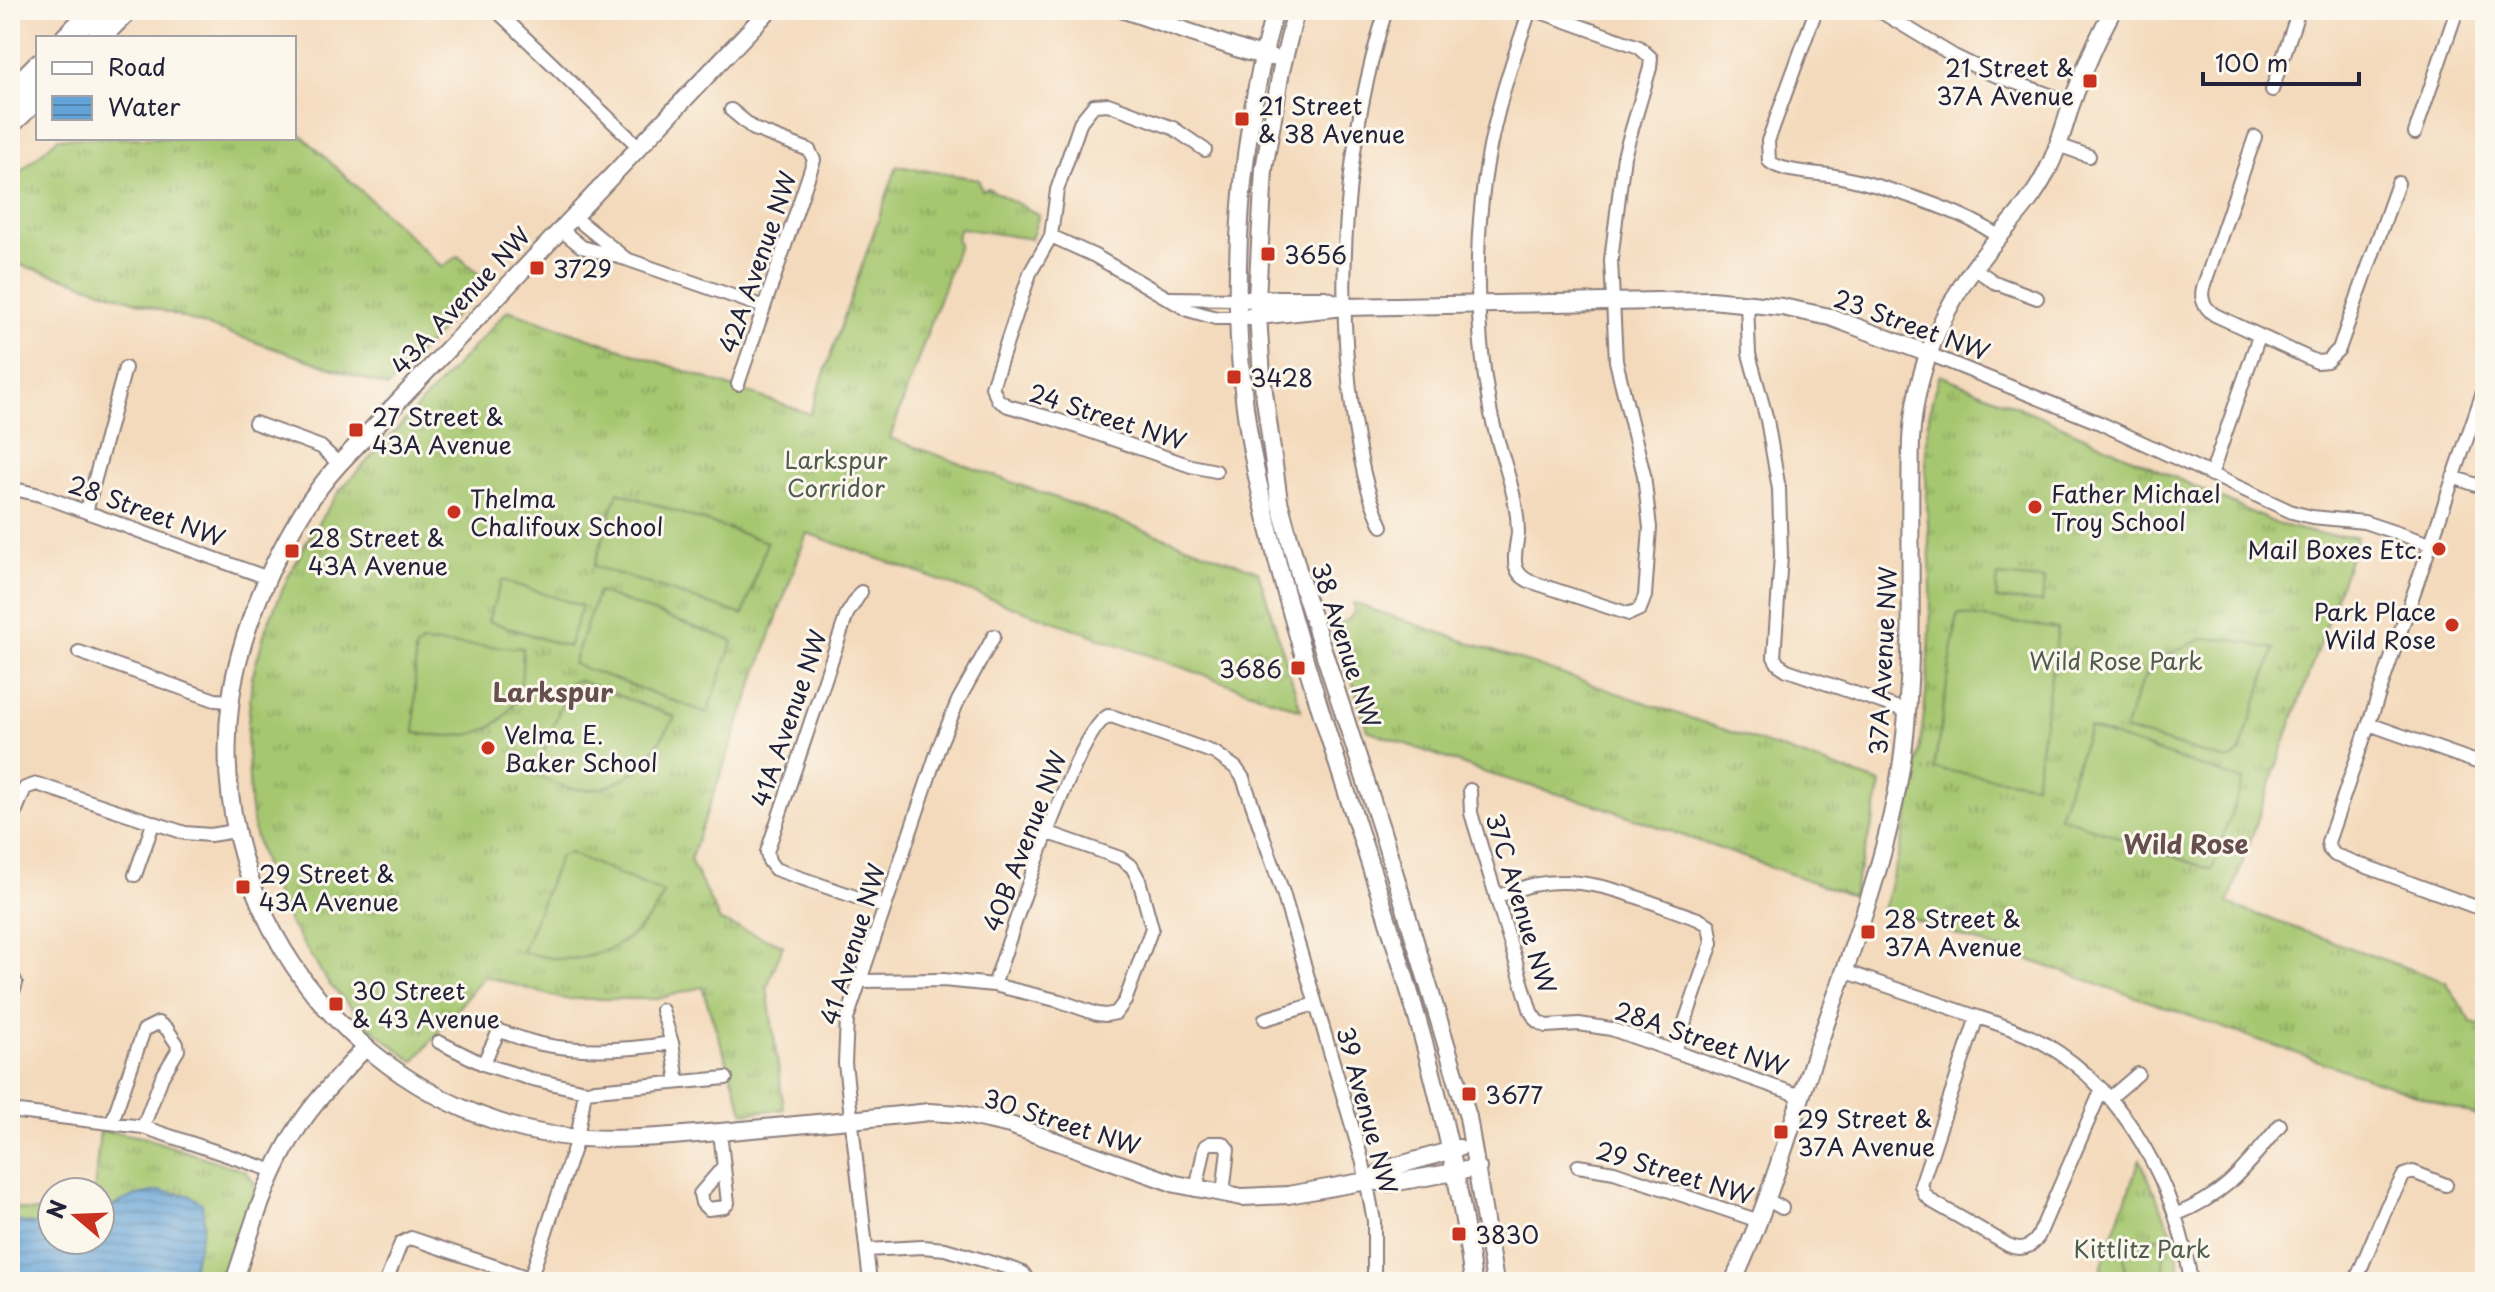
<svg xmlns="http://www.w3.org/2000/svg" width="2495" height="1292" font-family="'Playpen Sans',sans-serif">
	<defs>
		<pattern id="grass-tufts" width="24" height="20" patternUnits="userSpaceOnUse" patternTransform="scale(2)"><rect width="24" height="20" fill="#a6c770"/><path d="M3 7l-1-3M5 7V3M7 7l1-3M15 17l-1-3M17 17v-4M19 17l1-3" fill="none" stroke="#87a15d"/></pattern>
		<pattern id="water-rules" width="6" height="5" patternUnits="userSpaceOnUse" patternTransform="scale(2)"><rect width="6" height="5" fill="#64a3d7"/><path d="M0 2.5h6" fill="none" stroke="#5284b0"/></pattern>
	</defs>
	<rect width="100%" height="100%" fill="#fbf7ec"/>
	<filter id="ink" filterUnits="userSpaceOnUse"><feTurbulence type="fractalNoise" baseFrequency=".0125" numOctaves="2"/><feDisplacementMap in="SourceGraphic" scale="16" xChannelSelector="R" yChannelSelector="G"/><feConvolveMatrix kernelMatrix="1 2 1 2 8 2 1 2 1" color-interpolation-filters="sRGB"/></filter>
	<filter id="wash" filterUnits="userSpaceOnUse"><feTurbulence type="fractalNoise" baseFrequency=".006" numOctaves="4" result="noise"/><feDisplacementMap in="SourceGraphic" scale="32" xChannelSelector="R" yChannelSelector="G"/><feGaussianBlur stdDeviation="1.8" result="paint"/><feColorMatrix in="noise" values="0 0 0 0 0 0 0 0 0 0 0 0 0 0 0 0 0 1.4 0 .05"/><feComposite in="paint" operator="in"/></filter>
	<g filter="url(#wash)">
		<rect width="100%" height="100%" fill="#f4dabc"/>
		<path fill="#e3d1b5" d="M 1179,10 L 1249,10 L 1244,25 L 1235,29 Z"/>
		<path fill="url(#grass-tufts)" stroke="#647456" stroke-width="2" d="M 294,128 L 442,267 L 458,256 L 487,281 L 388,387 L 75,281 L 10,262 L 10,181 L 58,138 L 294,138 Z
			M 897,166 L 978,179 L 982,190 L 988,188 L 1039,215 L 1031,239 L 960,228 L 956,239 L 959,244 L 890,438 L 1258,571 L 1301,710 L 807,533 L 690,860 L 720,921 L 783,945 L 767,987 L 784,1109 L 744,1113 L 702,987 L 657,999 L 563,999 L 484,976 L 414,1062 L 366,1024 L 329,984 L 289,922 L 269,881 L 255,835 L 250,803 L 247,734 L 252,678 L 266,628 L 288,577 L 312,532 L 340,490 L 508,310 L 810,414 Z
			M 1940,375 L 2040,416 L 2277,524 L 2318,534 L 2357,537 L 2228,904 L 2446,982 L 2472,1023 L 2485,1027 L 2485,1119 L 1883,909 C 1916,807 1930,700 1931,592 C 1931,529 1915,433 1940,375 Z
			M 1353,603 L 1881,783 L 1874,819 L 1852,896 L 1603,807 L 1486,773 L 1367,730 L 1335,622 L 1340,624 C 1348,621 1358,613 1353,603 Z
			M 100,1130 L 143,1137 L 245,1171 L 255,1183 L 254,1192 L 225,1282 L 10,1282 L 10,1206 L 28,1211 L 52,1212 L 52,1240 L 100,1240 L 100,1192 L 94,1192 Z
			M 2140,1159 L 2174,1237 L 2182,1282 L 2096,1282 Z"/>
		<path fill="#a6c770" stroke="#647456" stroke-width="2" d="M 618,492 L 767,542 L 743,615 L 594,566 Z
			M 1998,576 L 2044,580 L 2042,603 L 1996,599 Z
			M 502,580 L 582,606 L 568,647 L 488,621 Z
			M 598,592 L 733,641 L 707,713 L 573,664 Z
			M 1958,614 L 2058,629 L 2035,784 L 1934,769 Z
			M 2203,639 L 2228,639 L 2274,649 L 2240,752 L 2232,759 L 2223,759 L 2125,730 C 2141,675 2148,659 2203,639 Z
			M 421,643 L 523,648 C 522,660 523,675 520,687 C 505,739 460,740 415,733 L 415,650 Z
			M 578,680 L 675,717 C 653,753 626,795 577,789 C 562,788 548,781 535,775 L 569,684 Z
			M 2089,728 L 2243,781 L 2212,870 L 2059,816 Z
			M 569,853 L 664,893 C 645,936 600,964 552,958 C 542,957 532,954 522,952 L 560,856 Z
			M 2162,1237 L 2165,1282 L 2126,1282 L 2123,1240 Z"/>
		<path fill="url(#water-rules)" stroke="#436289" stroke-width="2" d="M 159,1191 L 189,1195 L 202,1203 L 204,1223 L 189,1282 L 10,1282 L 10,1220 L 52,1227 L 52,1240 L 100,1240 L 100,1216 L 116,1204 L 136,1195 Z"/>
	</g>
	<g filter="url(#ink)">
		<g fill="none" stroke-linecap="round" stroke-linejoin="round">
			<g stroke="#8b7e7c" stroke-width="16">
				<path id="street" d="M 496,10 L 638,146
					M 1530,10 C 1519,43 1507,75 1499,108 C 1473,206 1472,310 1490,409 C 1496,441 1509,471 1515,503 C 1517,513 1518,523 1518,533 C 1516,552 1508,571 1529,581 L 1629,614 L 1640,609 L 1645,596 L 1650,528 L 1644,475 L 1616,361 L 1611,260 L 1624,156 L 1650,68 L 1651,58 L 1639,47 L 1535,10
					M 1816,10 L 1768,141 L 1769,161 C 1781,173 1823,173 1841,177 C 1883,186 1966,211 1999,237
					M 1878,10 L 1954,56 L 1989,73 L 2072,103
					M 2272,90 L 2299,10
					M 731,110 L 754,129 L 809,150 L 814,160 L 738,384
					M 2415,133 L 2457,10
					M 2255,137 L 2203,288 C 2200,300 2205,308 2215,315 L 2317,362 L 2327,361 L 2339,349 L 2398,183
					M 2058,145 L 2089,156
					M 1205,150 L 1173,128 L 1108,104 L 1094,105 L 1081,121 L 1057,190 L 1051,236 L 1030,273 L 992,387 L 998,400 L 1008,406 L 1054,419 L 1191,466 L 1216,471
					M 573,216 L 626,259
					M 560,229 L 582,247 L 626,259 L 764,307
					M 1051,236 L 1095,256 L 1188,310 L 1216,318 L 1239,318
					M 1974,268 L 1994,282 L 2037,298
					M 1170,298 L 1239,299
					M 1747,303 L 1749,354 L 1767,420 L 1779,489 L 1781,556 L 1774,657 L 1778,664 L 1787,670 L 1907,711
					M 1929,354 L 2100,423 L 2292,512 L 2312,517 L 2364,522 L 2430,544
					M 2485,386 L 2328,842 L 2329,849 L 2335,855 L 2473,906 L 2485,905
					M 255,423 L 321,447 L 339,464
					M 2211,475 L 2259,336
					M 2453,477 L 2485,488
					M 10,488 L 40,495 L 268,578
					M 86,512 L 125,368
					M 1382,526 C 1366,493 1360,457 1354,421 C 1334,285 1345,141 1386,10
					M 861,592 L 847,614 L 767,852 L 769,861 L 775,869 L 884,907
					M 79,652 L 215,700 L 230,701
					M 2369,724 L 2485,765
					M 1470,790 L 1471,813 L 1531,1012 L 1537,1021 L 1546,1026 L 1579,1024 L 1611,1029 L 1801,1096
					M 10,825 L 25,788 L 37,784 L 185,833 L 210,835 L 236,831
					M 135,875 L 153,824
					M 1496,897 C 1510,892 1524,886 1538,884 C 1593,874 1647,902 1698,919 L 1709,925 L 1712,943 L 1675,1051
					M 10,971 L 16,983 L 10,1000
					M 1844,971 C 1885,985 1925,999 1966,1013 C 1992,1022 2020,1030 2045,1044 C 2128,1092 2177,1190 2191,1282
					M 859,981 L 943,980 L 994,985 L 1060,1001 L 1097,1014 L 1106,1015 L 1116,1013 L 1125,1001 L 1152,928 L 1139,880 L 1132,867 L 1120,858 L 1049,833
					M 994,985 C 1010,939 1075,732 1108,716 L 1114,717 L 1215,753 L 1236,768 L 1243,778 L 1283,893 L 1363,1163 L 1374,1221 L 1374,1282
					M 662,1010 L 672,1043
					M 1977,1017 L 1921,1185 L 1925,1195 L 1933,1202 L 2008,1245 C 2021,1251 2030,1248 2038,1237 L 2102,1089
					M 1265,1019 L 1315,1004
					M 439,1042 L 483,1064
					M 678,1082 L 672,1043 C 629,1050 583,1053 541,1044 C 526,1041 513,1035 499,1031 L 483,1064 L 528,1078 L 585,1091 L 726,1078
					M 2110,1098 L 2138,1074
					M 10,1111 L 143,1127 L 274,1171
					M 112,1122 L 144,1030 L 158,1023 L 167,1029 L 177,1044 L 178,1050 L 162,1077 L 143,1127
					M 720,1132 L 728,1203 L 724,1207 L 708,1209 L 702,1203 L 700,1194 L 723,1167
					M 1578,1166 L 1614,1172 L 1759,1221
					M 1196,1190 L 1205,1146 L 1210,1143 L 1223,1143 L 1228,1149 L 1223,1194
					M 1766,1199 L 1782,1208
					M 2175,1215 C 2229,1193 2244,1168 2280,1125
					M 867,1250 L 922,1247 L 945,1249 L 1016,1270 L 1023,1273 L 1029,1282
					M 386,1282 L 401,1243 L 411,1238 L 541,1282
					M 529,1282 L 577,1139 L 585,1091
					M 870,1282 L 845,1063 L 847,1019 L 940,744 L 958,701 L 994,636
					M 2355,1282 L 2387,1206 L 2404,1175 L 2413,1172 L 2446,1185"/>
			</g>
			<g stroke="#8b7e7c" stroke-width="20">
				<path id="secondary" d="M 769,10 L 339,464 C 310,496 291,529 272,568 C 253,609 237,653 231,698 C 205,891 328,1074 515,1127 C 586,1147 658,1137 731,1131 C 797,1125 863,1119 929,1112 L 961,1114 L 1010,1125 L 1176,1184 L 1242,1197 L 1288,1195 L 1367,1181 L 1391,1183 L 1478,1168
					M 1124,10 L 1248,52 L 1271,57
					M 1275,10 C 1235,153 1225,326 1256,472 C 1314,746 1439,1003 1473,1282
					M 1296,10 L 1281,71 L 1264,169 L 1257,299 L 1262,377 L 1279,501 L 1303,588 L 1381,828 L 1468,1117 L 1495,1282
					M 2478,10 L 2485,12
					M 1248,299 L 1325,299 L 1340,305
					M 1249,317 L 1345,307 L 1711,300 L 1782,307 L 1830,317 L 1929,354
					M 1367,1181 L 1386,1169 L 1459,1148
					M 234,1282 C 249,1237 262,1191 285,1149 C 305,1111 336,1079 365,1048
					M 1733,1282 C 1767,1209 1789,1131 1815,1055 C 1849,956 1889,858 1903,754 C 1916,649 1908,545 1911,440 C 1915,370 1943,305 1987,251 C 2008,225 2031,203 2046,173 C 2057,152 2064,128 2071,105 C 2083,72 2096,40 2113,10"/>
			</g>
			<g stroke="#8b7e7c" stroke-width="26">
				<path id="highway" d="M 67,38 L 95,10
					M 98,38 L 126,10
					M 10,94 L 38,66
					M 10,123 L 38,96"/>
			</g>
			<use href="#street" stroke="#fff" stroke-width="12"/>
			<use href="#secondary" stroke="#fff" stroke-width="16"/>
			<use href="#highway" stroke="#fff" stroke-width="22"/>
		</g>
	</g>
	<g fill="#c8321e" stroke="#fbf7ec" stroke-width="3">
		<rect x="2082" y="73" width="16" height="16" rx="4"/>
		<rect x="1234" y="111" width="16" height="16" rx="4"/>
		<rect x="1260" y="246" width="16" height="16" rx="4"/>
		<rect x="529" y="260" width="16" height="16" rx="4"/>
		<rect x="1226" y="369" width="16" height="16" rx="4"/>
		<rect x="348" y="422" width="16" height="16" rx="4"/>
		<circle cx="2035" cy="507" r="8"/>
		<circle cx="454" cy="512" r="8"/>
		<circle cx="2439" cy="549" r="8"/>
		<rect x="284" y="543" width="16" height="16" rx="4"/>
		<circle cx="2452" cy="625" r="8"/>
		<rect x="1290" y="660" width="16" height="16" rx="4"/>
		<circle cx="488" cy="748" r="8"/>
		<rect x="235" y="879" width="16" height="16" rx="4"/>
		<rect x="1860" y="924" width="16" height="16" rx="4"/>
		<rect x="328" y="996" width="16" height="16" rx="4"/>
		<rect x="1461" y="1086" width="16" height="16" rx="4"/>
		<rect x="1773" y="1124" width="16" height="16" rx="4"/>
		<rect x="1451" y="1226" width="16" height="16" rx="4"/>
	</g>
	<g text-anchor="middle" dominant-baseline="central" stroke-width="6" stroke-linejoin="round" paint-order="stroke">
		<g font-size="24" fill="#22223b" stroke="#fbf7ec" text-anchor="start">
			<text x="2074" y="67" text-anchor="end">21 Street &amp;<tspan x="2074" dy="28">37A Avenue</tspan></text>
			<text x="1258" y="105">21 Street<tspan x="1258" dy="28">&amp; 38 Avenue</tspan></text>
			<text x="1284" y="254">3656</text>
			<text x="553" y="268">3729</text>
			<text x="1250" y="377">3428</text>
			<text x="372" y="416">27 Street &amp;<tspan x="372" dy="28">43A Avenue</tspan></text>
			<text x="2051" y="493">Father Michael<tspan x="2051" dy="28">Troy School</tspan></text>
			<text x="470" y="498">Thelma<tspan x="470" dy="28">Chalifoux School</tspan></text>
			<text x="308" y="537">28 Street &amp;<tspan x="308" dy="28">43A Avenue</tspan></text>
			<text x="2423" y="549" text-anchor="end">Mail Boxes Etc.</text>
			<text x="2436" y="611" text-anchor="end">Park Place<tspan x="2436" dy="28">Wild Rose</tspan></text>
			<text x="1282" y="668" text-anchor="end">3686</text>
			<text x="504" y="734">Velma E.<tspan x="504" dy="28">Baker School</tspan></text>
			<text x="259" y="873">29 Street &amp;<tspan x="259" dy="28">43A Avenue</tspan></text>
			<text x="1884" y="918">28 Street &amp;<tspan x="1884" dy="28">37A Avenue</tspan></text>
			<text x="352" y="990">30 Street<tspan x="352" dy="28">&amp; 43 Avenue</tspan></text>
			<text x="1485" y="1094">3677</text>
			<text x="1797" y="1118">29 Street &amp;<tspan x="1797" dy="28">37A Avenue</tspan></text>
			<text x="1475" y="1234">3830</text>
		</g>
		<g font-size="24" fill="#22223b" stroke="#fbf7ec">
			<text transform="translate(757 262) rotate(-71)">42A Avenue NW</text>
			<text transform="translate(460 300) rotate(-47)">43A Avenue NW</text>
			<text transform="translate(1912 324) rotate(20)">23 Street NW</text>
			<text transform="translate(1108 416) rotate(18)">24 Street NW</text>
			<text transform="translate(147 510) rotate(20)">28 Street NW</text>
			<text transform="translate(1347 645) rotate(72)">38 Avenue NW</text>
			<text transform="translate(1882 661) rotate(-87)">37A Avenue NW</text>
			<text transform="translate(788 718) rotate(-71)">41A Avenue NW</text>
			<text transform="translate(1024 841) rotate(-69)">40B Avenue NW</text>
			<text transform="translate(1522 903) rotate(73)">37C Avenue NW</text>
			<text transform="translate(852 944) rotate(-73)">41 Avenue NW</text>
			<text transform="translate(1702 1038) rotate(19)">28A Street NW</text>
			<text transform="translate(1368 1110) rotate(75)">39 Avenue NW</text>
			<text transform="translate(1062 1121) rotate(18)">30 Street NW</text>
			<text transform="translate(1675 1172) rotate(17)">29 Street NW</text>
		</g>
		<g font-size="24" fill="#505c4e" stroke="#fbf7ec">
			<text x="836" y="459">Larkspur<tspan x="836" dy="28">Corridor</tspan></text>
			<text x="2116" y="660">Wild Rose Park</text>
			<text x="2142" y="1248">Kittlitz Park</text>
		</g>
		<g font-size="26" font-weight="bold" fill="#664f4e" stroke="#fbf7ec">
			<text x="553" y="691">Larkspur</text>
			<text x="2186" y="843">Wild Rose</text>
		</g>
	</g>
	<rect width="2495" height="1292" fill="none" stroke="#fbf7ec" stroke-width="40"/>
	<rect x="36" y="36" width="260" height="104" fill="#fbf7ec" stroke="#a4a2a5" stroke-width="2"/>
	<rect x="52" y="62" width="40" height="12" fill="#ffffff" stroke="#a4a2a5" stroke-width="2"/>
	<text x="108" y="76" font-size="24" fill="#22223b">Road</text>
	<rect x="52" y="96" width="40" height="24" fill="url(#water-rules)" stroke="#a4a2a5" stroke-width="2"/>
	<text x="108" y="116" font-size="24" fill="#22223b">Water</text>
	<g transform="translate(76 1216) rotate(289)"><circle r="38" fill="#fbf7ec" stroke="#a4a2a5" stroke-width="2"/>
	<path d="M0-6L14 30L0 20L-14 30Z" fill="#c8321e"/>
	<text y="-12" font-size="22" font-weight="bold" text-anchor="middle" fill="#22223b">N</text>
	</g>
	<path d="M2203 72v12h156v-12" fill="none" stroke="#22223b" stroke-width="4"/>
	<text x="2215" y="72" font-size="24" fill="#22223b" stroke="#fbf7ec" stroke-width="6" paint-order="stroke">100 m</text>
</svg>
